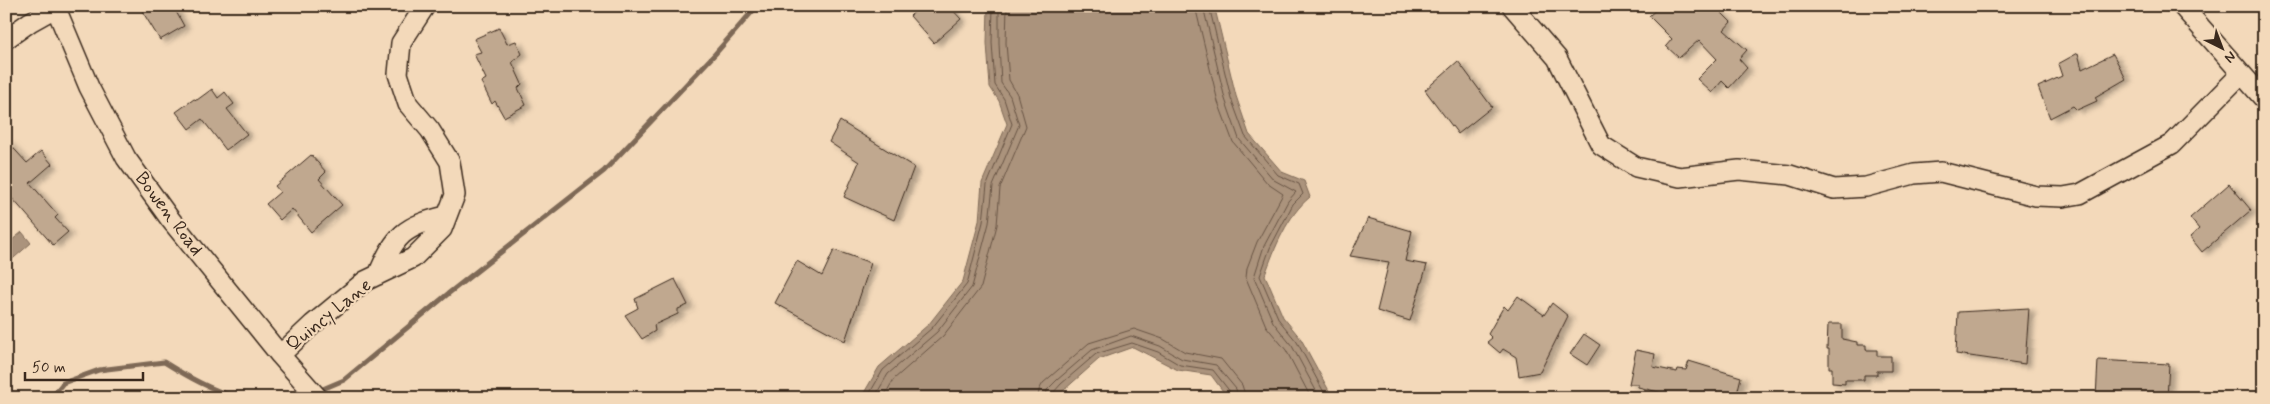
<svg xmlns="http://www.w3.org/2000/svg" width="2270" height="404" font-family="Mynerve,sans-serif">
	<defs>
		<filter id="shadow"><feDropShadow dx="5.5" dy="3" stdDeviation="2.5" flood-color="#0004"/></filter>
	</defs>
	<rect width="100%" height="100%" fill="#f3d9ba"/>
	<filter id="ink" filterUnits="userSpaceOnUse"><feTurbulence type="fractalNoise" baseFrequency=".02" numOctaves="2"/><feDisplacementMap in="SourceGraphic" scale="10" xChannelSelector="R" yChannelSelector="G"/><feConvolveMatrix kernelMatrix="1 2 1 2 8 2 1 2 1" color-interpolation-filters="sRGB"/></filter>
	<g filter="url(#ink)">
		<path fill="#ab937c" stroke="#7e6956" d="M 988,6 L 1213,6 L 1215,9 L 1236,96 L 1249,134 L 1282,172 L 1304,181 L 1310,197 C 1287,216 1275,247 1265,275 L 1283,317 L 1301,339 L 1333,398 L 1228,398 L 1211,375 L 1178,370 L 1133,347 L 1099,359 L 1055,398 L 861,398 L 879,367 L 929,324 L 963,281 L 979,221 L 982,183 L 1007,124 L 999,101 L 990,87 L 987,43 Z
			M 22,232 L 31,243 L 7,264 L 6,245 Z"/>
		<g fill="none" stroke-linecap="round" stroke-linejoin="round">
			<path stroke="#685444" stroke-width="1" d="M 1195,6 L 1218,102 L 1233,142 L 1268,184 L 1283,194 L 1257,242 L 1247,268 L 1246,278 L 1266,326 L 1286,350 L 1311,398
				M 1203,6 L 1225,99 L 1239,139 L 1274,180 L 1296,192 L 1288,201 L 1264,246 L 1254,277 L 1273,322 L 1292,346 L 1320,398
				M 1209,6 L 1231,98 L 1245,136 L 1278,175 L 1299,184 L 1303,194 L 1293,204 L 1270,248 L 1260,276 L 1279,320 L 1297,342 L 1327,398
				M 867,398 L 883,370 L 932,328 L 967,284 L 983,222 L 987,185 L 1012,124 L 1004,99 L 995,85 L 992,43 L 993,6
				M 874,398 L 888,374 L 937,332 L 972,287 L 989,223 L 993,186 L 1019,125 L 1010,96 L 1001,83 L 999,43 L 999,6
				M 883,398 L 894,379 L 943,336 L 981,287 L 997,225 L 1000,188 L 1026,126 L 1017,94 L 1009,80 L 1006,43 L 1007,6
				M 1038,398 L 1039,390 L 1043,383 L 1089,343 L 1134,329 L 1163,339 L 1185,352 L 1221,359 L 1242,385 L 1246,398
				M 1046,398 L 1047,390 L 1057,380 L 1092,350 L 1131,336 L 1160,346 L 1182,359 L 1216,365 L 1236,389 L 1238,398
				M 1052,398 L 1053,393 L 1061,384 L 1096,354 L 1132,343 L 1158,352 L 1180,365 L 1213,370 L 1231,393 L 1232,398"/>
			<path stroke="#7e6956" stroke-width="5" d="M 318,391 L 344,380 L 449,293 L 604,171 L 715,54 L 757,6
				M 51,398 L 63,383 L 99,370 L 164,362 C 188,377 211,390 239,398
				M 299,398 L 310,394"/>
		</g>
		<path fill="#c0a88f" stroke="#3b2a1e" filter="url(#shadow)" d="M 139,6 L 173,6 L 184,26 L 160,40 Z
			M 921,6 L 949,6 L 961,19 L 934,43 L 910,16 Z
			M 1660,6 L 1715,6 L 1731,22 L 1724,30 L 1747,50 L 1739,59 L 1747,68 L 1729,88 L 1722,81 L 1712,93 L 1697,79 L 1717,59 L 1699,40 L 1679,58 L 1666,46 L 1672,39 L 1649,16 Z
			M 499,28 L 507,44 L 516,41 L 522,54 L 512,62 L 522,84 L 518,88 L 526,105 L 504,117 L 495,101 L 492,104 L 481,82 L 486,79 L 474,54 L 481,52 L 474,39 Z
			M 2078,53 L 2082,69 L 2113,54 L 2126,79 L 2095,97 L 2097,101 L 2077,110 L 2073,106 L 2050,118 L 2038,87 L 2062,76 L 2058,64 Z
			M 1458,61 L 1492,107 L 1458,134 L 1425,90 Z
			M 212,89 L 218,98 L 225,92 L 234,104 L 227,109 L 247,134 L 226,150 L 202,119 L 189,129 L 176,112 L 194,99 L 197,100 Z
			M 840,121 L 914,167 L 894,220 L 844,197 L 859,162 L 829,142 Z
			M 6,140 L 27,163 L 41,151 L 52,164 L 30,183 L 58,215 L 55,218 L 68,232 L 53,245 L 12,198 L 6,203 Z
			M 311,155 L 326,172 L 319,179 L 342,205 L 311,232 L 292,209 L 280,220 L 266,204 L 280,192 L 275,186 Z
			M 2229,184 L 2251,210 L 2202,252 L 2190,237 L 2199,229 L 2190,218 Z
			M 1368,218 L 1412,231 L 1405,261 L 1427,265 L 1410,321 L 1377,311 L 1389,262 L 1350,256 Z
			M 834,250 L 871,263 L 845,341 L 775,303 L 797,261 L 822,276 Z
			M 675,279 L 688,305 L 678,309 L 678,314 L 654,325 L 655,331 L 642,339 L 625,315 L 638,308 L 635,299 Z
			M 1518,296 L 1544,315 L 1552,303 L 1568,316 L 1540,372 L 1519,376 L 1516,357 L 1503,349 L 1500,353 L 1487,342 L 1492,338 L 1488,334 L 1504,306 L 1508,310 Z
			M 2029,308 L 2025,364 L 1956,354 L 1958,312 Z
			M 1828,324 L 1842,324 L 1842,339 L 1857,342 L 1857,345 L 1866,345 L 1866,350 L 1877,350 L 1877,356 L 1891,356 L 1891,371 L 1877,371 L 1877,375 L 1864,375 L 1864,380 L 1845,380 L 1845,384 L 1832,383 L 1832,368 L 1829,368 L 1829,349 L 1827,349 Z
			M 1584,334 L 1600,345 L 1587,365 L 1570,354 Z
			M 1636,350 L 1655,354 L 1653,367 L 1677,372 L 1678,369 L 1686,370 L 1689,361 L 1741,377 L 1736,398 L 1671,398 L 1671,395 L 1638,387 L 1638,384 L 1629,384 Z
			M 2098,360 L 2169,364 L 2167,398 L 2096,398 Z"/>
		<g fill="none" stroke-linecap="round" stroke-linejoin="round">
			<g stroke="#3b2a1e" stroke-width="22">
				<path id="minor" d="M 55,6 L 89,87 L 126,158 L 170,219 L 280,355 L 318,398
					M 1512,6 L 1557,58 L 1601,145 L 1636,167 L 1680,177 L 1739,170 L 1790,175 L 1834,189 L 1866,187 L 1914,174 L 1941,172 L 2036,196 L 2063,197 L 2080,194 L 2172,144 L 2241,74
					M 2182,6 L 2264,99
					M 6,39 L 30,22 L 55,8
					M 378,275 C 395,235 404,226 446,216
					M 280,355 L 313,324 L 365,281 L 413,258 L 442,229 L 455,195 L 450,162 L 430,130 L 408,104 L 398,74 L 401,43 L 425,6"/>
			</g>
			<use href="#minor" stroke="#f3d9ba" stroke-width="19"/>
		</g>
	</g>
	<g text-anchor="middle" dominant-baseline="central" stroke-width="4.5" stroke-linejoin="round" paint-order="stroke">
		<g font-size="19" fill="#3b2a1e" stroke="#f3d9ba">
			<text transform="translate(169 214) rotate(53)">Bowen Road</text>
			<text transform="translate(329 315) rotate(-39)">Quincy Lane</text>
		</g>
	</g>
	<rect width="2270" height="404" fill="none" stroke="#f3d9ba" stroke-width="25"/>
	<rect x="12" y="12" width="2245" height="379" fill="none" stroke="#3b2a1e" stroke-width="2" filter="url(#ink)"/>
	<g transform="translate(2222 48) rotate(138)" stroke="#f3d9ba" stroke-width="4" paint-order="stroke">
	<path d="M0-4L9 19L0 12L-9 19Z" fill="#3b2a1e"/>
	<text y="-8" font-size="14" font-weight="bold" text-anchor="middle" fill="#3b2a1e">N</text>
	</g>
	<path d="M25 372v8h118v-8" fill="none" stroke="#3b2a1e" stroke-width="2.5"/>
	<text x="32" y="372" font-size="15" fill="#3b2a1e" stroke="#f3d9ba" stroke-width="4" paint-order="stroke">50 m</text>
</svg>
